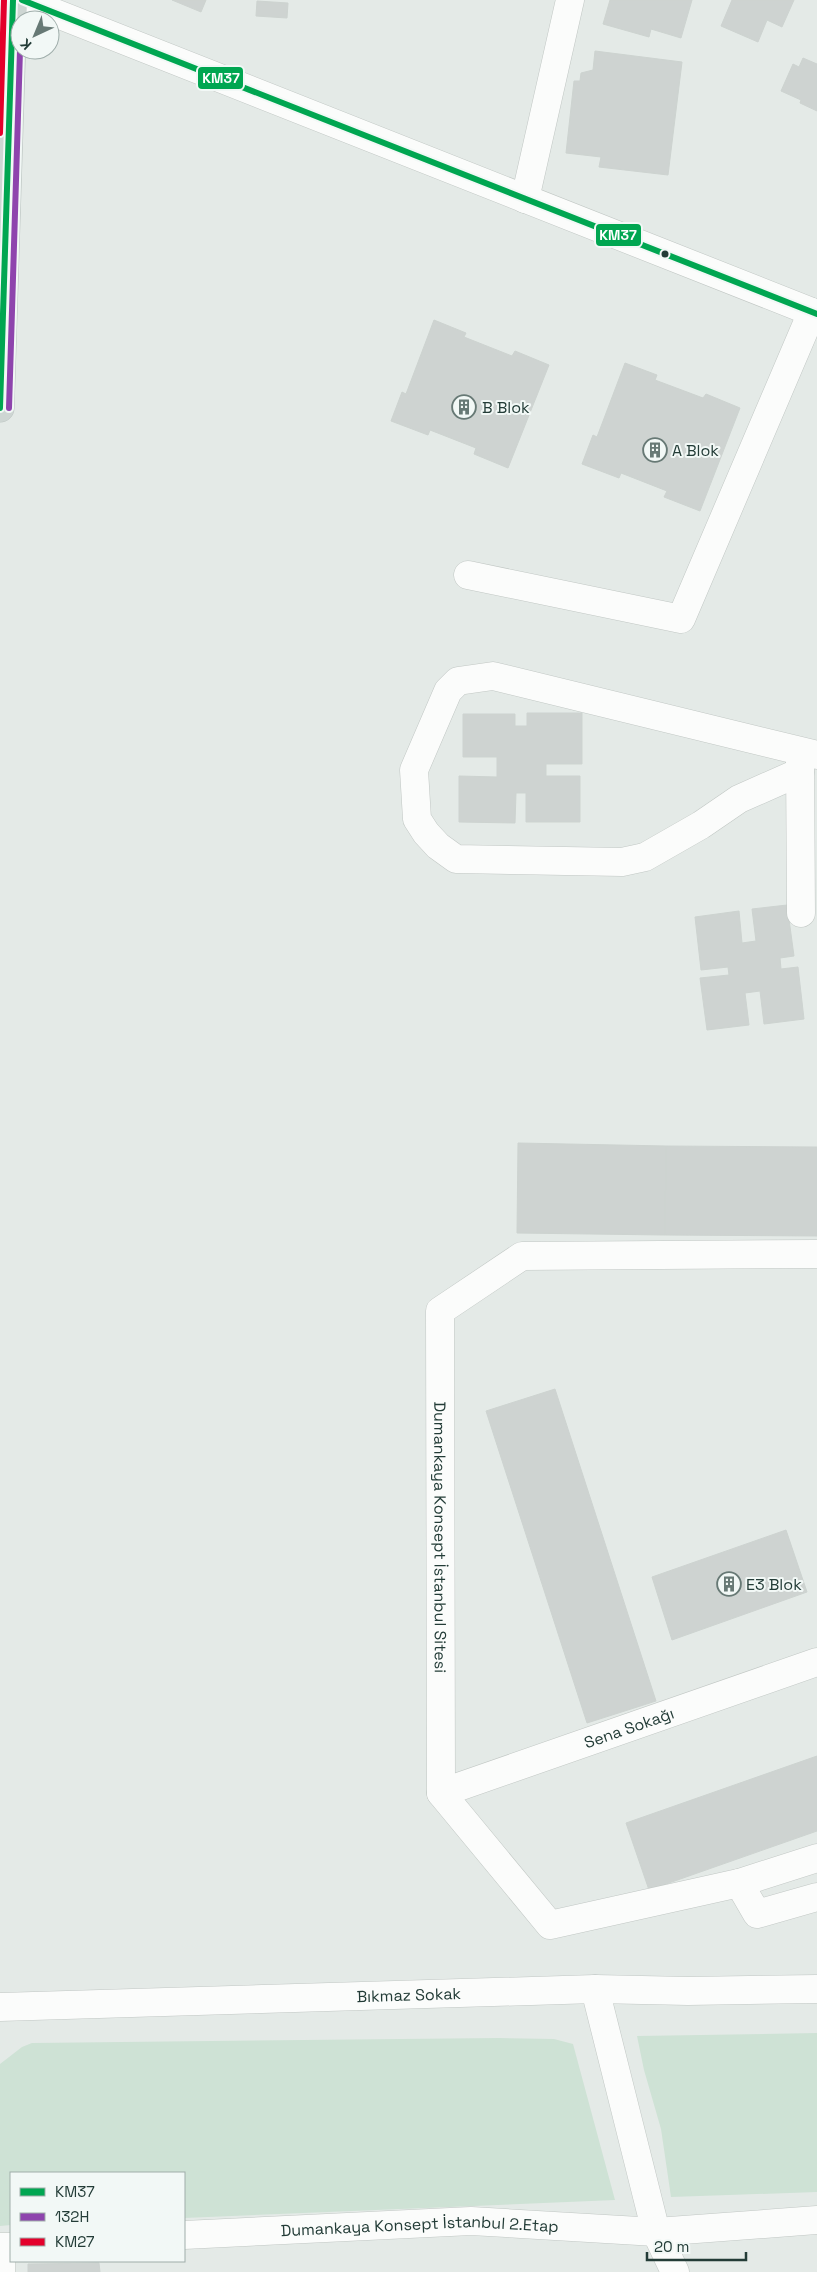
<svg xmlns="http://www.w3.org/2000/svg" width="817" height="2272" font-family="'Space Grotesk',sans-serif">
	<rect width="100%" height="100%" fill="#e4eae7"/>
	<path fill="#cee2d5" d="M 817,2033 L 817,2192 L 671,2197 L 661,2129 L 644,2070 L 637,2036 Z
		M 499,2038 L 554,2039 L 573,2044 L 615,2200 L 184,2218 L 184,2173 L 11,2173 L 11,2225 L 0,2226 L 0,2064 L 22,2047 L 32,2043 Z"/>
	<path fill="#ced3d1" stroke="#cdd3d0" d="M 172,0 L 206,0 L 201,12 Z
		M 610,0 L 692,0 L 681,38 L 651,29 L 649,37 L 603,24 Z
		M 732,0 L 794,0 L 782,27 L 767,20 L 758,42 L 721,26 Z
		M 257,1 L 288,3 L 287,18 L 256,16 Z
		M 595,51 L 682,62 L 668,175 L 599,167 L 601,157 L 566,153 L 574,81 L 580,81 L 581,73 L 593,70 Z
		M 803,58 L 817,64 L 817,111 L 800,103 L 801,100 L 781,91 L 793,64 L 799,67 Z
		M 434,320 L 466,333 L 464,337 L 512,356 L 515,351 L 549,365 L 508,468 L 474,454 L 476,448 L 430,430 L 428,435 L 391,421 L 402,392 L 406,394 Z
		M 625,363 L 657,375 L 655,380 L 703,398 L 706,394 L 740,408 L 700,511 L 664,497 L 667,491 L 621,473 L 619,478 L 582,464 L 593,435 L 597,437 Z
		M 527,713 L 582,713 L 582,764 L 546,764 L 546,776 L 580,776 L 580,822 L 526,822 L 526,793 L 516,793 L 515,823 L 459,822 L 459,776 L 497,777 L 497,757 L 463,757 L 463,714 L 515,714 L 515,726 L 527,726 Z
		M 787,905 L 794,956 L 780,958 L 781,969 L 798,967 L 804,1019 L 764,1024 L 760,991 L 745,993 L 749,1025 L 707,1030 L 700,978 L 729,975 L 728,967 L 701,970 L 695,917 L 739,911 L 742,943 L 756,941 L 752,909 Z
		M 518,1143 L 666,1146 L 665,1235 L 517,1233 Z
		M 666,1146 L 817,1147 L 817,1236 L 665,1235 Z
		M 555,1389 L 656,1701 L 587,1723 L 486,1411 Z
		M 786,1530 L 807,1592 L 672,1640 L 652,1577 Z
		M 817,1756 L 817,1831 L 649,1890 L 626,1823 Z
		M 99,2263 L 100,2272 L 28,2272 L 28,2264 Z"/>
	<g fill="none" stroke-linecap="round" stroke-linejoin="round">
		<g stroke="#c1c7c4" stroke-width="29">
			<g id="minor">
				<path d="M 22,0 L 817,314"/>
				<path d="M 525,199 L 570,0"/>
				<path d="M 468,575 L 681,619 L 812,312"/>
				<path d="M 800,757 L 801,913"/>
				<path d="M 800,772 L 739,799 L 701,825 L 645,857 L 622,862 L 456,859 L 438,846 L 426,833 L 417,819 L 414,770 L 448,691 L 458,681 L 493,676 L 817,755"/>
				<path id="s1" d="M 817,1254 L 522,1256 L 440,1311 L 441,1793 L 550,1925 L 739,1883 L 817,1858"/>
				<path id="s2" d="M 441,1793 L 817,1662"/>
				<path d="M 739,1883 L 757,1914 L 817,1897"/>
				<path d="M 595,1989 L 656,2232 L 675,2272"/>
				<path id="s3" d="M 0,2007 L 595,1989 L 688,1991 L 817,1989"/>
				<path id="s4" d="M 184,2235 L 471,2221 L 656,2232 L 817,2220"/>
				<path d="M 1,2272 L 1,2247 L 11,2247"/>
			</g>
		</g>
		<g stroke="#bdc6c3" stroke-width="29">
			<path id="major" d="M 0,408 L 13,0"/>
		</g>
		<use href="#minor" stroke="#fbfcfb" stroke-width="28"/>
		<use href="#major" stroke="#ced6d3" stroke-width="28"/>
		<g stroke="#f2f8f6" stroke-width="10">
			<path id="bus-1" d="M 22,0 L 817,314
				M 0,408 L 13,0"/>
		</g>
		<g stroke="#f2f8f6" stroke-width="10">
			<path id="bus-2" d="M 9,408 L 20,50"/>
		</g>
		<g stroke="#f2f8f6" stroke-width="10">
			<path id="bus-3" d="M 0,133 L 4,0"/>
		</g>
		<use href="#bus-1" stroke="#00a651" stroke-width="6"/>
		<use href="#bus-2" stroke="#8e44ad" stroke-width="6"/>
		<use href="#bus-3" stroke="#e4002b" stroke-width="6"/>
	</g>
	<defs>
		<g id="building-ring" transform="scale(1.25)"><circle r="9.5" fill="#f2f8f6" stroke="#677975" stroke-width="1.5"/><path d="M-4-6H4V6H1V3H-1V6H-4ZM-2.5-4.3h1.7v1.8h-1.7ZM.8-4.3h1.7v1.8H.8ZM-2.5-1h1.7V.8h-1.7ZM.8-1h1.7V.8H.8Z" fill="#677975"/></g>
	</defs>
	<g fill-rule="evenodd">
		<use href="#building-ring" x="464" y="407"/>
		<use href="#building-ring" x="655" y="450"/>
		<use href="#building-ring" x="729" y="1584"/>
	</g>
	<circle fill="#233c37" stroke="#f2f8f6" stroke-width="2" cx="665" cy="254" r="4.5"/>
	<g text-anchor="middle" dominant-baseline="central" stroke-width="4" stroke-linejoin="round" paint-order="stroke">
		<g font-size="16" fill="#233c37" stroke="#f2f8f6" text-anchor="start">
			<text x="482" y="407">B Blok</text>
			<text x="672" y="450">A Blok</text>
			<text x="746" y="1584">E3 Blok</text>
		</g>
		<g font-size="16" fill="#233c37" stroke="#f2f8f6">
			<text stroke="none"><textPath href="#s1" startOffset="620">Dumankaya Konsept İstanbul Sitesi</textPath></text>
			<text stroke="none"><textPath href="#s2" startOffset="199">Sena Sokağı</textPath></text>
			<text stroke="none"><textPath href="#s3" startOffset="409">Bıkmaz Sokak</textPath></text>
			<text stroke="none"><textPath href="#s4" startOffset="236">Dumankaya Konsept İstanbul 2.Etap</textPath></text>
		</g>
	</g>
	<g stroke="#f2f8f6" stroke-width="2">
		<rect x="197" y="66" width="47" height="24" rx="5" fill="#00a651"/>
		<rect x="595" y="223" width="47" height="24" rx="5" fill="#00a651"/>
	</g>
	<g font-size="14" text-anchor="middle" font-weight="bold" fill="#fff">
		<text x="221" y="83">KM37</text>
		<text x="618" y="240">KM37</text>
	</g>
	<rect x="10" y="2172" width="175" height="90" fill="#f2f8f6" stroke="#9fadaa"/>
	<rect x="20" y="2188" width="25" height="8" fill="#00a651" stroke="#9fadaa"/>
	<text x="55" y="2197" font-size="15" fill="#233c37">KM37</text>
	<rect x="20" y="2213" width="25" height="8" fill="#8e44ad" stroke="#9fadaa"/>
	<text x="55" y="2222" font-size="15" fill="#233c37">132H</text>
	<rect x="20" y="2238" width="25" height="8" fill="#e4002b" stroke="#9fadaa"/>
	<text x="55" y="2247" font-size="15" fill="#233c37">KM27</text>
	<g transform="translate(35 35) rotate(224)"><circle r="24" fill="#f2f8f6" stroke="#9fadaa"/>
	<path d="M0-4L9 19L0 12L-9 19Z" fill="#677975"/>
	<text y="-8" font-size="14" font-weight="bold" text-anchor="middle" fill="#233c37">K</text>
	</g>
	<path d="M647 2252v8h99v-8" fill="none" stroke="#233c37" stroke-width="2.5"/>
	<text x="654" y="2252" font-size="15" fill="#233c37" stroke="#f2f8f6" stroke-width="4" paint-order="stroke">20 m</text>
</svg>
